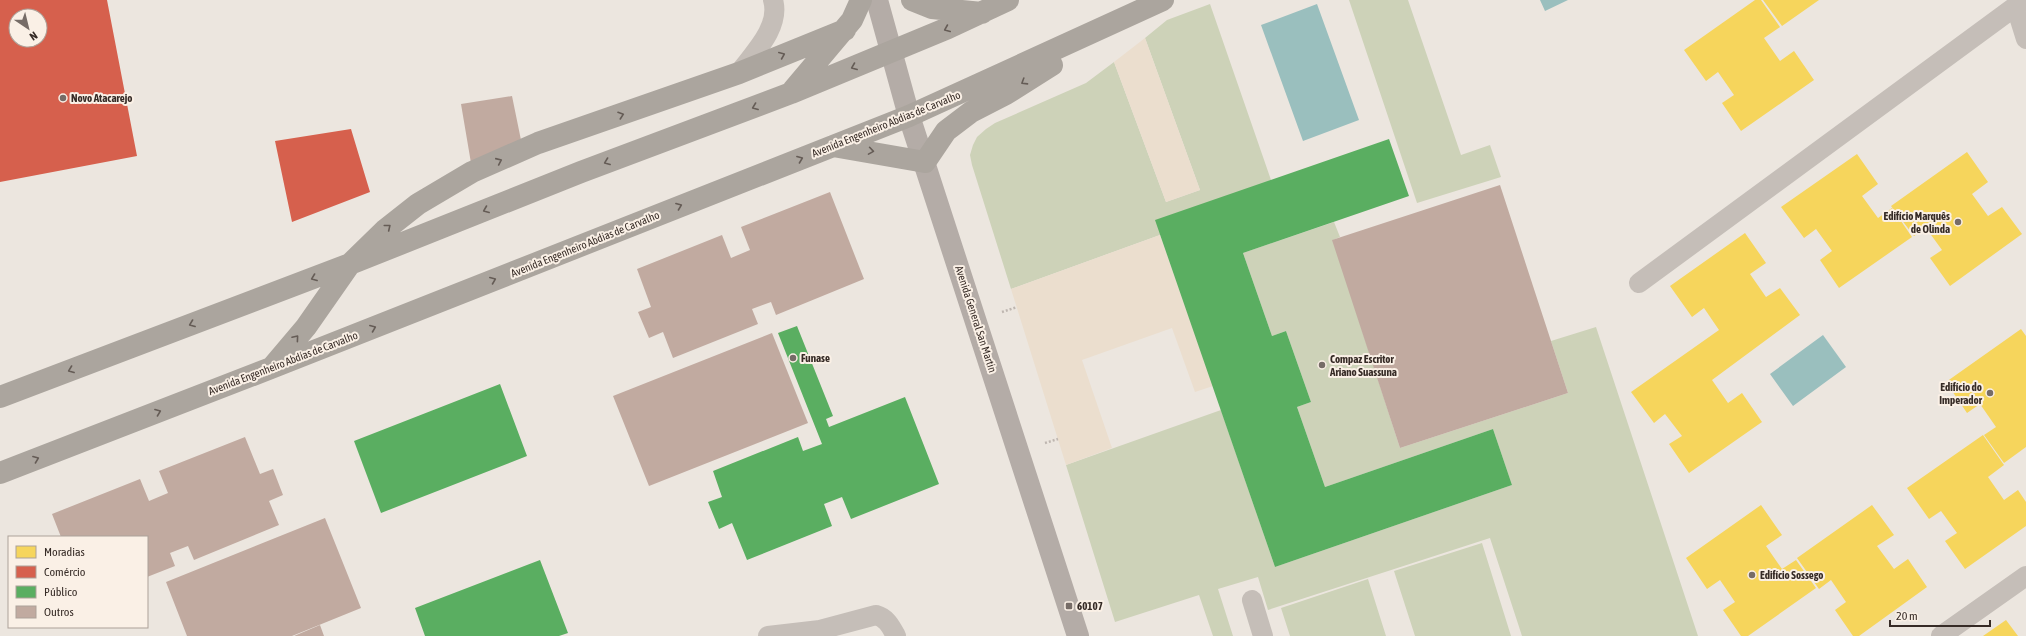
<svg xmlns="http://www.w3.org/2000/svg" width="2026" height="636" font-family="'Asap Condensed',sans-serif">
	<rect width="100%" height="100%" fill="#ece6df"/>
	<path fill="#cdd2b8" d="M 1349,0 L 1408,0 L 1461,155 L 1490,145 L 1501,177 L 1417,203 Z
		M 1210,4 L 1271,180 L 1160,235 L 1011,289 L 972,165 L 970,155 L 973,145 L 977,137 L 986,129 L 995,123 L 1086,83 L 1114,62 L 1166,202 L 1200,190 L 1145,38 L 1167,20 Z
		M 1334,222 L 1340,237 L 1333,240 L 1400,448 L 1568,393 L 1551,341 L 1596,327 L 1698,636 L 1522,636 L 1490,538 L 1268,610 L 1258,577 L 1218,589 L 1233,636 L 1213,636 L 1199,595 L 1115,622 L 1066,465 L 1221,410 L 1275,567 L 1512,485 L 1493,429 L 1325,487 L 1297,407 L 1311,402 L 1286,331 L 1272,336 L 1243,253 Z
		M 1482,543 L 1511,636 L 1415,636 L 1394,571 Z
		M 1368,579 L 1386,636 L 1290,636 L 1281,608 Z"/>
	<path fill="#ebdece" d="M 1145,38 L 1200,190 L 1166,202 L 1114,62 Z
		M 1160,235 L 1213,386 L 1195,392 L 1172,328 L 1082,360 L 1112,448 L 1066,465 L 1011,289 Z"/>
	<path fill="#9abfbe" d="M 1540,0 L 1568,0 L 1545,11 Z
		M 1317,4 L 1359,120 L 1303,141 L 1261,25 Z
		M 1823,335 L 1846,367 L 1793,406 L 1770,374 Z"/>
	<path fill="#f6d55c" d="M 1755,0 L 1761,0 L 1780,27 L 1764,38 L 1780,61 L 1794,51 L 1814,80 L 1741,131 L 1722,103 L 1734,95 L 1718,72 L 1706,81 L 1684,50 Z
		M 1763,0 L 1819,0 L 1782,26 Z
		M 1967,152 L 1988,182 L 1972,194 L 1988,216 L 2002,207 L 2022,234 L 1950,286 L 1930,258 L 1942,250 L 1926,228 L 1914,236 L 1891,206 Z
		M 1857,154 L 1878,184 L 1862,196 L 1878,218 L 1892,208 L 1912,237 L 1839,288 L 1820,260 L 1832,251 L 1816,229 L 1804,238 L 1781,207 Z
		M 1745,233 L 1766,263 L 1750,274 L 1766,297 L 1780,288 L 1800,315 L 1712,380 L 1728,403 L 1742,393 L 1762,422 L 1689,473 L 1669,444 L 1682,436 L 1665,414 L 1654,423 L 1631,392 L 1719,330 L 1704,308 L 1692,317 L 1670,286 Z
		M 2021,329 L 2026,336 L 2026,447 L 2004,463 L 1984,435 L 1996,427 L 1980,404 L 1967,413 L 1946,382 Z
		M 1983,435 L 2004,465 L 1988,477 L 2004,500 L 2018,490 L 2026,502 L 2026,526 L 1965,569 L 1945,541 L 1957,533 L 1941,511 L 1929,519 L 1907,488 Z
		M 1761,505 L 1782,535 L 1766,546 L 1782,569 L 1796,560 L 1816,588 L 1748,636 L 1741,636 L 1723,610 L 1735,602 L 1720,580 L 1707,589 L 1686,558 Z
		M 1872,505 L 1894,535 L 1877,546 L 1894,569 L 1908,559 L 1927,587 L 1859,636 L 1853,636 L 1835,610 L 1846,602 L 1831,580 L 1819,589 L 1797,558 Z
		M 2006,620 L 2018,636 L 1983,636 Z"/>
	<path fill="#d6604d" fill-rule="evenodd" d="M 0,0 L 107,0 L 137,156 L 0,182 ZM 16,16 L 40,16 L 40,40 L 16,40 Z
		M 351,129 L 370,192 L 292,222 L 275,141 Z"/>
	<path fill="#5aae61" d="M 1389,139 L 1409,196 L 1243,253 L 1272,336 L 1286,331 L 1311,402 L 1297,407 L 1325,487 L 1493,429 L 1512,485 L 1275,567 L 1155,220 Z
		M 797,326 L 833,416 L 826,419 L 829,427 L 905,397 L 939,484 L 851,519 L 842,497 L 824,504 L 832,526 L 747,560 L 732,523 L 719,529 L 708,502 L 722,497 L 713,471 L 798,437 L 803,451 L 822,444 L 778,333 Z
		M 500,384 L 527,456 L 381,513 L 354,441 Z
		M 540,560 L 568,633 L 559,636 L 425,636 L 415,608 Z"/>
	<path fill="#c1aaa0" d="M 512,96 L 522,145 L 471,163 L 461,104 Z
		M 1500,185 L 1568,393 L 1400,448 L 1332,240 Z
		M 830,192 L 864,279 L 776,315 L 771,302 L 752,309 L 758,324 L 673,358 L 663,332 L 649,338 L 638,312 L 651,307 L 637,269 L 722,235 L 731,258 L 750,250 L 741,227 Z
		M 772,333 L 808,423 L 649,486 L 613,396 Z
		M 245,437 L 260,474 L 273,469 L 283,495 L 269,501 L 279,525 L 194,560 L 188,546 L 170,553 L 175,566 L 147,577 L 147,537 L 61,537 L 52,514 L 140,479 L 149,501 L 168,493 L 159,471 Z
		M 325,518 L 361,608 L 292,636 L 187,636 L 166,582 Z
		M 320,625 L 324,636 L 294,636 Z"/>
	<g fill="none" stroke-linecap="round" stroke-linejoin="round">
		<path stroke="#beb6b0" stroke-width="2.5" stroke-dasharray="2 2" stroke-linecap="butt" d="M 1002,312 L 1017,307
			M 1045,443 L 1058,439"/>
		<path stroke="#c5beb8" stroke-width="20" d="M 2016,7 L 2026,39
			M 739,73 C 753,54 781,27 773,0
			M 1639,283 L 2024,0
			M 1252,600 L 1263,636
			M 768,636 L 820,630 L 876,615 C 887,618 891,627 896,636
			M 1941,636 L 2026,576"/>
		<path stroke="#b4aca7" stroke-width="22" d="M 877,0 L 909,116 L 1078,636"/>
		<path stroke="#aba59e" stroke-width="22" d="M 912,0 L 932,8 L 982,13
			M 793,90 L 852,20 L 861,0
			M 833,146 L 925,162 L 946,131 L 971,112 L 1006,94 L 1052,65
			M 273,366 L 306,327 L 350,264 L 385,230 L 418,204 L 472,172 L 538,143 L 739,73 L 845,30
			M 0,397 L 350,264 L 581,172 L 791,93 L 948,28 L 1008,0
			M 0,473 L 271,368 L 909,116 L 1163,0"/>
	</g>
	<defs><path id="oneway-chevron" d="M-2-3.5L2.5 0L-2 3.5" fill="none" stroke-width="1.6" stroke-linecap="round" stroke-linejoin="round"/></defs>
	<g stroke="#655c56">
		<use href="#oneway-chevron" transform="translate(947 29) rotate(157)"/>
		<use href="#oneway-chevron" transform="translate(782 55) rotate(-23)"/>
		<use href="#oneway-chevron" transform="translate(854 67) rotate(158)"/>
		<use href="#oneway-chevron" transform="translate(1024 82) rotate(148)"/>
		<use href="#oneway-chevron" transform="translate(755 107) rotate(159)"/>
		<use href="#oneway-chevron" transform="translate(621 115) rotate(-19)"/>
		<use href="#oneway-chevron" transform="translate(871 151) rotate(9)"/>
		<use href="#oneway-chevron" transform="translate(800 159) rotate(-21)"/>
		<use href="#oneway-chevron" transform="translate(499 161) rotate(-24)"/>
		<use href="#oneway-chevron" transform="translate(607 162) rotate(159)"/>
		<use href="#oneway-chevron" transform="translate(679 206) rotate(-21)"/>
		<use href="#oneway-chevron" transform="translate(486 210) rotate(158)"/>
		<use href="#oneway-chevron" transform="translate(388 227) rotate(-39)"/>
		<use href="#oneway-chevron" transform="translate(314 278) rotate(159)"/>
		<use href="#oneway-chevron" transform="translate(493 280) rotate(-22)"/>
		<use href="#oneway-chevron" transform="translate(192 324) rotate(159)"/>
		<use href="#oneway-chevron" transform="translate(373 328) rotate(-22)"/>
		<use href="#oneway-chevron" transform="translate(296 338) rotate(-50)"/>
		<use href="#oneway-chevron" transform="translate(71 370) rotate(159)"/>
		<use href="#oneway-chevron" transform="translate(158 412) rotate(-21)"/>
		<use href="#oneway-chevron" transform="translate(36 459) rotate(-21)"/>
	</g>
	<g fill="#766c67" stroke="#faf0e6" stroke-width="1.5">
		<circle cx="63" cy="98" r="4"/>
		<circle cx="1958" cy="222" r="4"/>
		<circle cx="793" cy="358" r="4"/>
		<circle cx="1322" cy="365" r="4"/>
		<circle cx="1990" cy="393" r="4"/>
		<circle cx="1752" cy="575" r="4"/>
		<rect x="1065" y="602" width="8" height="8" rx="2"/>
	</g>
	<g text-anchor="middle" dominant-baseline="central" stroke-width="4" stroke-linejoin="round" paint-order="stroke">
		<g font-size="11" font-weight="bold" fill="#362b26" stroke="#faf0e6" text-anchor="start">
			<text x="71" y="98">Novo Atacarejo</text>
			<text x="1950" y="216" text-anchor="end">Edifício Marquês<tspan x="1950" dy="13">de Olinda</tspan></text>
			<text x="801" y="358">Funase</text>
			<text x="1330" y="359">Compaz Escritor<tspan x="1330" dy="13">Ariano Suassuna</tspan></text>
			<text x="1982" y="387" text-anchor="end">Edifício do<tspan x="1982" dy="13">Imperador</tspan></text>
			<text x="1760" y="575">Edifício Sossego</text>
			<text x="1077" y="606">60107</text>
		</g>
		<g font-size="11" fill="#362b26" stroke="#faf0e6">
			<text transform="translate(886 124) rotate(-22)">Avenida Engenheiro Abdias de Carvalho</text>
			<text transform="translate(585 244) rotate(-22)">Avenida Engenheiro Abdias de Carvalho</text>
			<text transform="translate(976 319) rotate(72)">Avenida General San Martin</text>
			<text transform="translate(283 363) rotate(-21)">Avenida Engenheiro Abdias de Carvalho</text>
		</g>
	</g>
	<rect x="8" y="536" width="140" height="92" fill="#faf0e6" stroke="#aca199"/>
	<rect x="16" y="546" width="20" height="12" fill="#f6d55c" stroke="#aca199"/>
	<text x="44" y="556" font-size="12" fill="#362b26">Moradias</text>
	<rect x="16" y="566" width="20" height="12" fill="#d6604d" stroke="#aca199"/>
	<text x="44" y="576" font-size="12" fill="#362b26">Comércio</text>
	<rect x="16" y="586" width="20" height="12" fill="#5aae61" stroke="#aca199"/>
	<text x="44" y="596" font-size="12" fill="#362b26">Público</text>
	<rect x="16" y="606" width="20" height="12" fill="#c1aaa0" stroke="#aca199"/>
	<text x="44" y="616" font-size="12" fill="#362b26">Outros</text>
	<g transform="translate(28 28) rotate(145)"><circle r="19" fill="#faf0e6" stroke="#aca199"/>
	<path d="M0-3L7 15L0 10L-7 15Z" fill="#766c67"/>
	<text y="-6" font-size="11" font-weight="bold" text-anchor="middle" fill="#362b26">N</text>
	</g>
	<path d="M1890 620v6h100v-6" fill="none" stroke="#362b26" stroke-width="2"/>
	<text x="1896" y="620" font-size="12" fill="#362b26" stroke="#faf0e6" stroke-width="3" paint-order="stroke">20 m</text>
</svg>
